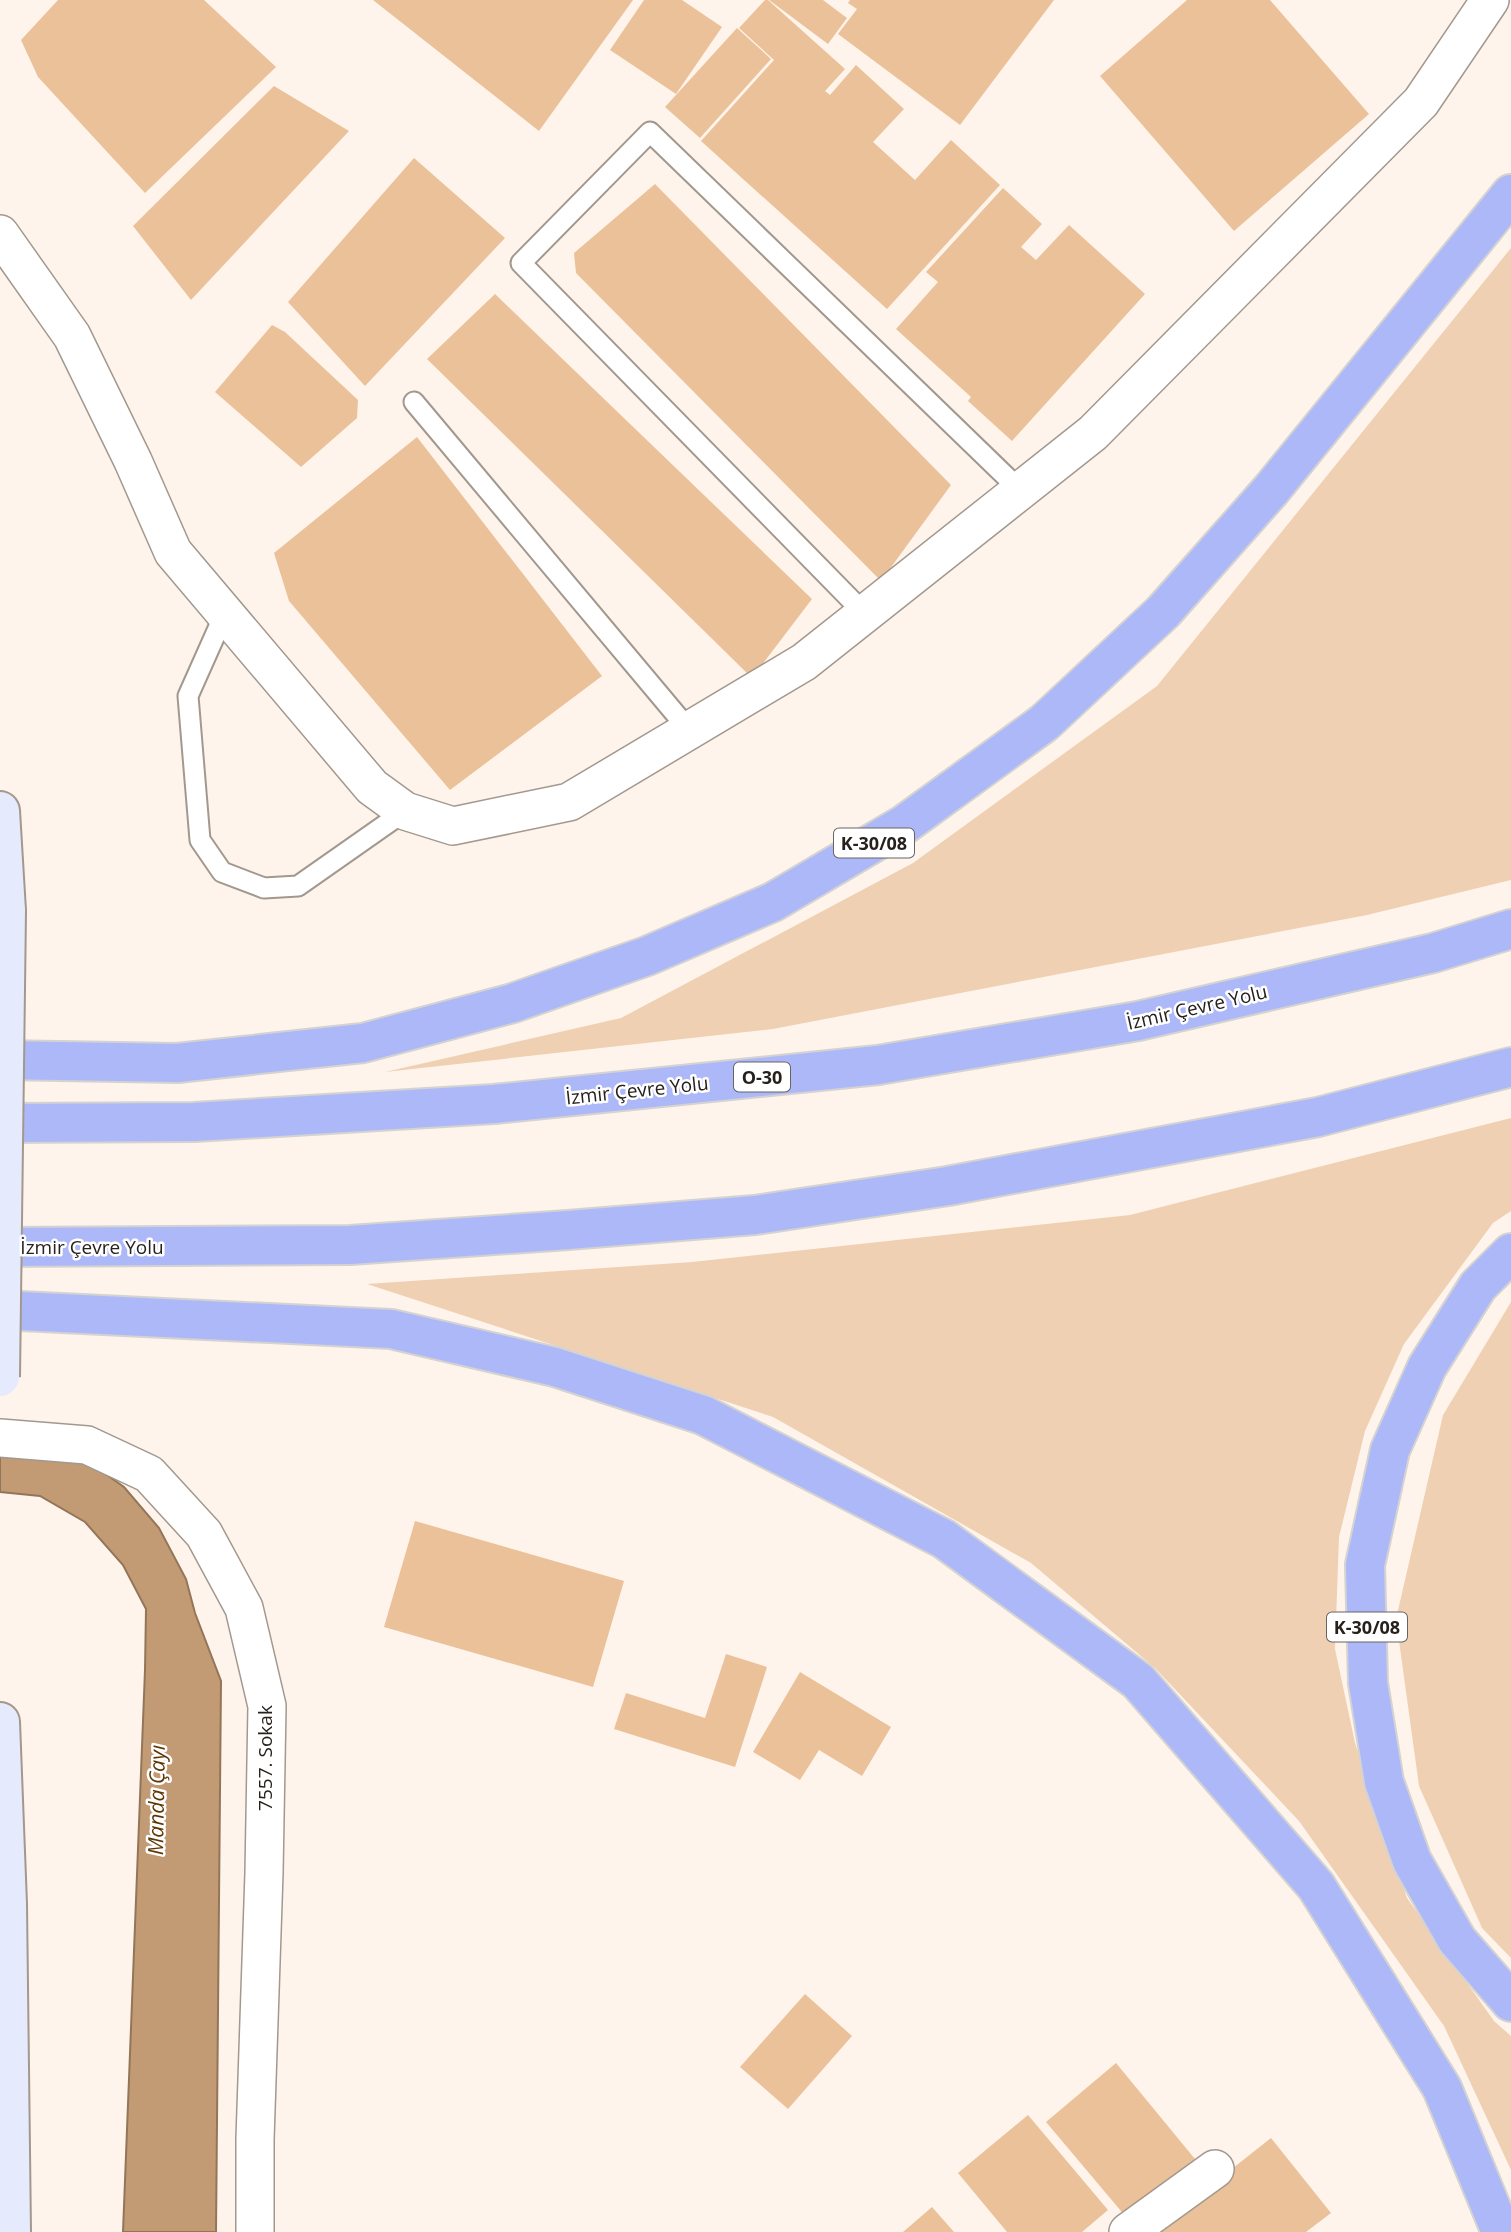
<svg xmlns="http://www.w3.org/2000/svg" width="1511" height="2232" font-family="'Open Sans',sans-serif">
	<rect width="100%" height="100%" fill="#fef4eb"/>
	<path fill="#f0d0b3" d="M 1511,248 L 1511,880 L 1367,915 L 773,1029 L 385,1072 L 621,1018 L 913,863 L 1157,686 Z
		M 1511,1118 L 1511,1211 L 1493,1223 L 1404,1344 L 1365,1431 L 1339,1537 L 1335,1649 L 1355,1743 L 1407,1898 L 1494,2021 L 1511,2036 L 1511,2170 L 1444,2026 L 1299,1821 L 1155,1668 L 1031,1563 L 773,1417 L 367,1284 L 692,1262 L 1130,1215 Z
		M 1511,1302 L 1511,1958 L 1482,1928 L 1419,1786 L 1396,1619 L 1443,1415 Z"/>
	<path fill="#c29a73" stroke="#937659" stroke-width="2" d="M 0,1452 L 83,1458 L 124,1487 L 159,1528 L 186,1579 L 195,1613 L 221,1681 L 216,2232 L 123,2232 L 145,1670 L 146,1609 L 123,1565 L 85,1522 L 40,1496 L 0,1492 Z"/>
	<path fill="#ebc199" d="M 58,0 L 204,0 L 276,67 L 145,193 L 38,77 L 21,40 Z
		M 373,0 L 633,0 L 539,131 Z
		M 644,0 L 682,0 L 722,27 L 676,94 L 610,50 Z
		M 765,0 L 768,0 L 845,69 L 825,91 L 830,95 L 856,65 L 904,109 L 873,142 L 915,180 L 951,140 L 1000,185 L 887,309 L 701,141 L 774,60 L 739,28 Z
		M 769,0 L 823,0 L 847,18 L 828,44 Z
		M 850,0 L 1054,0 L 960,125 L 838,34 L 857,9 L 848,3 Z
		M 1187,0 L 1270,0 L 1369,114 L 1234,231 L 1100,76 Z
		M 737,28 L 771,59 L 700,138 L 665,107 Z
		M 274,86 L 349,131 L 191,300 L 133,226 Z
		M 414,158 L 505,238 L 365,386 L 288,302 Z
		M 655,184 L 951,485 L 881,581 L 576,273 L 574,253 Z
		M 1003,188 L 1042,224 L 1021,247 L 1036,260 L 1069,225 L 1145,294 L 1012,441 L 968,401 L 971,397 L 896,329 L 938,282 L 926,272 Z
		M 495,294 L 812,599 L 752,678 L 427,359 Z
		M 272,325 L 285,332 L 358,400 L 357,418 L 301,467 L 215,392 Z
		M 417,437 L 602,676 L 450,790 L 289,601 L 274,553 Z
		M 415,1521 L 624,1581 L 593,1687 L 384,1627 Z
		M 726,1654 L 767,1667 L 735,1767 L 614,1729 L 626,1693 L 705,1718 Z
		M 800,1672 L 891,1727 L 862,1776 L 819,1750 L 800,1780 L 753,1752 Z
		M 805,1994 L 852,2036 L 788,2109 L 740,2067 Z
		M 1116,2063 L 1195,2159 L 1126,2217 L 1046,2122 Z
		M 1028,2115 L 1108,2210 L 1082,2232 L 1007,2232 L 958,2173 Z
		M 1271,2138 L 1331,2213 L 1306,2232 L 1152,2232 Z
		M 932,2207 L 954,2232 L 903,2232 Z"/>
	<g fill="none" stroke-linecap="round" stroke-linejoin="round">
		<g stroke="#a3988e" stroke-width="23">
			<path id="service" d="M 414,402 L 689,730
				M 225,613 L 188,696 L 200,840 L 222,872 L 264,888 L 298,886 L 405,811
				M 865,614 L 521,263 L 650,132 L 1021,491"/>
		</g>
		<g stroke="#a3988e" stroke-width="40">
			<path id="minor" d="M 0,234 L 72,336 L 133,461 L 173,552 L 372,787 L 405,811 L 453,826 L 569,802 L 804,662 L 1093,433 L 1421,102 L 1490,0
				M 0,1438 L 87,1445 L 149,1474 L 204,1534 L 244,1608 L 267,1706 L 264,1873 L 255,2139 L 255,2232
				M 1128,2232 L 1215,2169"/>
		</g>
		<g stroke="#a3988e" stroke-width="42">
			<path id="secondary" d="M 0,811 L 6,911
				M 0,1722 L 7,1904 L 11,2232"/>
		</g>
		<g stroke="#d4d3d2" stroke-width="42">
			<path id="motorway" d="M 0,1060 L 177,1063 L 363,1043 L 513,1003 L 647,956 L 773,902 L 905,824 L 1044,723 L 1163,612 L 1271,490 L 1511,194
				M 0,1123 L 194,1122 L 494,1104 L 878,1065 L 1138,1021 L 1433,953 L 1511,929
				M 0,1247 L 350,1245 L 568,1230 L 755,1215 L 948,1186 L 1318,1117 L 1511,1067
				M 1511,1253 L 1478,1286 L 1427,1367 L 1390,1450 L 1365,1565 L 1368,1683 L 1384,1782 L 1412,1861 L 1457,1940 L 1511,2002
				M 0,1310 L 391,1329 L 555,1367 L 703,1415 L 944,1539 L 1138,1681 L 1316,1886 L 1442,2088 L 1501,2232"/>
		</g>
		<use href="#service" stroke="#fff" stroke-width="19"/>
		<use href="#minor" stroke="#fff" stroke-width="37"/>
		<use href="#secondary" stroke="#e6eafd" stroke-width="38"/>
		<use href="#motorway" stroke="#adb8f8" stroke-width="38"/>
		<g stroke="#a3988e" stroke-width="42" stroke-linecap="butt">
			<path id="secondary-bridge" d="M 0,1377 L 6,911"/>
		</g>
		<use href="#secondary-bridge" stroke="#e6eafd" stroke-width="38"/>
	</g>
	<g text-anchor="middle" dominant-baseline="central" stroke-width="5" stroke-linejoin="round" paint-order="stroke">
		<g fill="#fff" stroke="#676461" stroke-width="2">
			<rect x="834" y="828.5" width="80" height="29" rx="5"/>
			<rect x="734" y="1062.5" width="56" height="29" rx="5"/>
			<rect x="1327" y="1612.5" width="80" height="29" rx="5"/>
		</g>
		<g font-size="18" font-weight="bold" fill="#26211d">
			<text x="874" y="843">K-30/08</text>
			<text x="762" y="1077">O-30</text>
			<text x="1367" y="1627">K-30/08</text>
		</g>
		<g font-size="19" fill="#26211d" stroke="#fff">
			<text transform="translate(1197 1007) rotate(-13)">İzmir Çevre Yolu</text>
			<text transform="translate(637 1090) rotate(-6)">İzmir Çevre Yolu</text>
			<text x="92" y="1247">İzmir Çevre Yolu</text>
			<text transform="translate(265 1758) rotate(-90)">7557. Sokak</text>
		</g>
		<g font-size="21" font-style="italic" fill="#5e3604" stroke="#fff">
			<text transform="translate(156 1800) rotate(-89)">Manda Çayı</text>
		</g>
	</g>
</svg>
